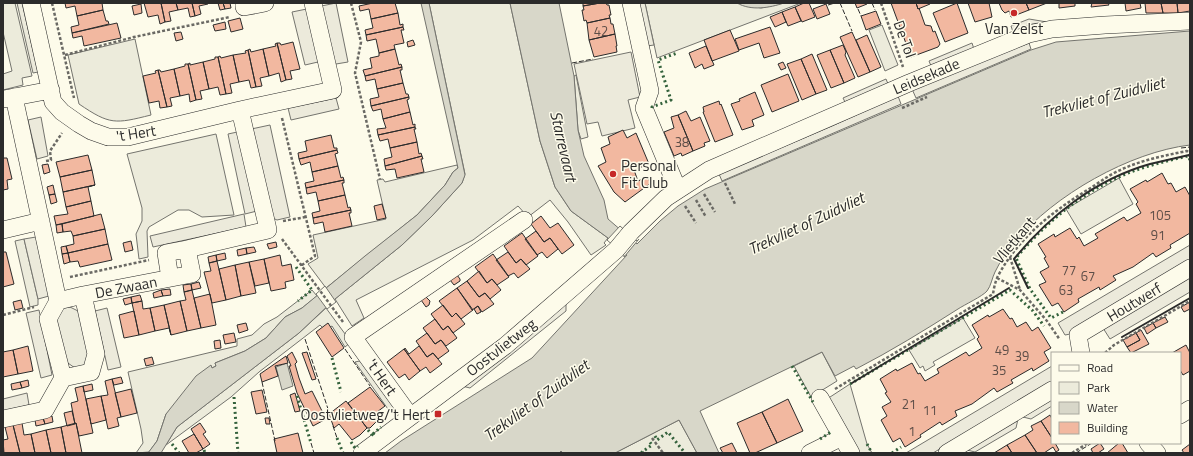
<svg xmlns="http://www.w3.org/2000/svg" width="1193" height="456" font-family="'Titillium Web',sans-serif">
	<rect width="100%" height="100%" fill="#fdfbea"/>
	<path fill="#ecebdb" stroke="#74746e" d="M 3,3 L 15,3 L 32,76 L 22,78 L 23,85 L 3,90 L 3,74 L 12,71 L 3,32 Z
		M 429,3 L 510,3 L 540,141 L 555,187 L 571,211 L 608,238 L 604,243 L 606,245 L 591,255 L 568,222 L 550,200 L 528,217 L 518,206 L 473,240 L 356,300 L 364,318 L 352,326 L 335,299 L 402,245 L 432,216 L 462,183 L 465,174 Z
		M 645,3 L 737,3 L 761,8 L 784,3 L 801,3 L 657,58 Z
		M 882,25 L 898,65 L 885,71 L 869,30 Z
		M 135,39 L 151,115 C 115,124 110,125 79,104 L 68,55 Z
		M 576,75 L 588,137 L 581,139 L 578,130 L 574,76 Z
		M 216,134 L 234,215 L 202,217 L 189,210 L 178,210 L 149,227 L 147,231 L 148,257 L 139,259 L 136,234 L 142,221 L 142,208 L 127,154 Z
		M 457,165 L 458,168 L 453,172 L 445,185 L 417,215 L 326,288 L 308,264 L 318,258 L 313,235 L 386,219 L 377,180 L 383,179 L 385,182 Z
		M 1119,178 L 1133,204 L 1081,234 L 1066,209 Z
		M 24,239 L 38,299 L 38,305 L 30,307 L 15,241 Z
		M 312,290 L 317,296 L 302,308 L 285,317 L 266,338 L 245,351 L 215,363 L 216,366 L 212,368 L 166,414 L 157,441 L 149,452 L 136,453 L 143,443 L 141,429 L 128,372 L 237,346 L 237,339 L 252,335 L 264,324 L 277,317 Z
		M 70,307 L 80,312 L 90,356 L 84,367 L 75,368 L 65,361 L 56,321 L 62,308 Z
		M 326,308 L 351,342 L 345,347 L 332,326 L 325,330 L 320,325 L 259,372 L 231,397 L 166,445 L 177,427 L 299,333 Z
		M 963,318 L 975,338 L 933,362 L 935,365 L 925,371 L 923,366 L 920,368 L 909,350 Z
		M 822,352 L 837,381 L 811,397 L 794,366 Z
		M 364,360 L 396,408 L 390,412 L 355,362 Z
		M 850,384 L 867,444 L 872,453 L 858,453 L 827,399 Z
		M 679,420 L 697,453 L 615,453 Z"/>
	<path fill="#eceadb" stroke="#74746e" d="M 17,3 L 22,3 L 38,72 L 33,73 Z
		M 336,3 L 348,62 L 336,64 L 318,62 L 305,65 L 292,12 Z
		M 638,3 L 645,3 L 654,45 L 647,46 Z
		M 1029,19 L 1047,22 L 1032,24 L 1013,32 L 1011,26 Z
		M 972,43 L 974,49 L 931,66 L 929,61 Z
		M 1029,43 L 1031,49 L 916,98 L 912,89 Z
		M 631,52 L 640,97 L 628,100 L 635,128 L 602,136 L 598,122 L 587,124 L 574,64 Z
		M 886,79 L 888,84 L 845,102 L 843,98 Z
		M 898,96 L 901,104 L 722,181 L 719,174 L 832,126 Z
		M 336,98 L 339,109 L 291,120 L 288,108 Z
		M 41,117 L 48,156 L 37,159 L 28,120 Z
		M 270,125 L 290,217 L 277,220 L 257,211 L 245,214 L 228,134 Z
		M 244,214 L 246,227 L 153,247 L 150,236 Z
		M 36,237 L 49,296 L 38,299 L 24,239 Z
		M 1190,245 L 1190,292 L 1110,339 L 1103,328 L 1065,335 L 1058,323 Z
		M 566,303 L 566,311 L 470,388 L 462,386 Z
		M 107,308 L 121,367 L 108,370 L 95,311 Z
		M 39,310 L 52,375 L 41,378 L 26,313 Z
		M 1052,366 L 1052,382 L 933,453 L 906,453 Z
		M 27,393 L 29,405 L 3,411 L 3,399 Z
		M 1052,399 L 1052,406 L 1031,419 L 1023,417 Z
		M 1018,419 L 1016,428 L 975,452 L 967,450 Z"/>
	<path fill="#d8d7c9" stroke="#74746e" d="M 421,3 L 429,3 L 465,175 L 462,183 L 432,216 L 402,245 L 335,299 L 299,333 L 177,427 L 161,453 L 148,453 L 157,441 L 166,414 L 196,376 L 211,365 L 212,368 L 216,366 L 215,363 L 245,351 L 266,338 L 285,317 L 302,308 L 365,256 L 417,215 L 445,185 L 453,172 L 458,168 Z
		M 510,3 L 559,3 L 574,76 L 578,130 L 584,156 L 604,200 L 608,219 L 637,244 L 660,221 L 678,206 L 705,189 L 1031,50 L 1056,42 L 1190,31 L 1190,145 C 1130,152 1054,195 1015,242 C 1008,251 1000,261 995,272 C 992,278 991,286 987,291 C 983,296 964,305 958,309 C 925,330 891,351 856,369 L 854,366 L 835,376 L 822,352 L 700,411 L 719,453 L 697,453 L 679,420 L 615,453 L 563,453 L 561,451 L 559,453 L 385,453 L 401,441 L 532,358 L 627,255 L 608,238 L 571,211 L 555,187 L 540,141 Z
		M 737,3 L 784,3 C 769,8 751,11 737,3 Z
		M 287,363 L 293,386 L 282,390 L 276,367 Z"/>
	<path fill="#fdfbea" stroke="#74746e" d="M 620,226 L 637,241 L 639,239 L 624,257 L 624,255 L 607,240 Z
		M 325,286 L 336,302 L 327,309 L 316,294 Z"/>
	<path fill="#f2b8a0" stroke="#2b2b2b" d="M 65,3 L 102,3 L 103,10 L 77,16 L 75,6 L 66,8 Z
		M 144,3 L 161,3 L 165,22 L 160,24 L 158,15 L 148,17 Z
		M 161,3 L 176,3 L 178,10 L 169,12 L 171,21 L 165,22 Z
		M 176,3 L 192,3 L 195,16 L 190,17 L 188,8 L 178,10 Z
		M 192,3 L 208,3 L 208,4 L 199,6 L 201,14 L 195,16 Z
		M 218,3 L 223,3 L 225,9 L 220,10 Z
		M 223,3 L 230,3 L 231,8 L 225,9 Z
		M 373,3 L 395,3 L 398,13 L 371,19 L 369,9 L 360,11 L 359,6 Z
		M 583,3 L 600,3 L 583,6 Z
		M 600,3 L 606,3 L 607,5 L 609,5 L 611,15 L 609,15 L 610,18 L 587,23 L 586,20 L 584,21 L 582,10 L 584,10 L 583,6 Z
		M 804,3 L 809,3 L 815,17 L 802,22 L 795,7 Z
		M 855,3 L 866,3 L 867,4 L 857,8 Z
		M 891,3 L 916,3 L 918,9 L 919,8 L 925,25 L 931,26 L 933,32 L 935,31 L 940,44 L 938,47 L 911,57 Z
		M 916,3 L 930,3 L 930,4 L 918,9 Z
		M 957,3 L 968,33 L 945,42 L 933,13 Z
		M 968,3 L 989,3 L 992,17 L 975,22 Z
		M 999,3 L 1026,3 L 1029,10 L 1011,17 L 1009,11 L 1005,13 L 1002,10 Z
		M 1026,3 L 1047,3 L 1029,10 Z
		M 1059,3 L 1075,3 L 1075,6 L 1059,8 Z
		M 1092,3 L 1108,3 L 1109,5 L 1091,7 Z
		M 1125,3 L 1140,3 L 1141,8 L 1126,11 Z
		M 1145,3 L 1161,3 L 1163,13 L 1146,13 Z
		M 1161,3 L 1177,3 L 1178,13 L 1163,13 Z
		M 1177,3 L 1190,3 L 1190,11 L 1178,13 Z
		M 141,4 L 142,13 L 134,15 L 132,6 Z
		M 826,4 L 830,14 L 817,19 L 813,9 Z
		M 795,7 L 801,21 L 788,26 L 782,12 Z
		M 103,10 L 106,21 L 108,21 L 109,24 L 72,33 L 71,27 L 79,25 L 77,16 Z
		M 876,11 L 881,24 L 866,30 L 861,16 Z
		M 782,12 L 786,22 L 775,27 L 770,17 Z
		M 398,13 L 400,25 L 403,24 L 403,27 L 366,35 L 365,30 L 373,28 L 371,19 Z
		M 240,18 L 243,29 L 231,32 L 228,21 Z
		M 610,18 L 611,24 L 613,24 L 615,34 L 589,40 L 587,23 Z
		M 225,22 L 226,29 L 215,31 L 213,25 Z
		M 117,23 L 121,38 L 84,46 L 82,36 L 73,38 L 72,33 Z
		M 403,27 L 404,30 L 401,30 L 404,43 L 394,45 L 395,49 L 379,53 L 376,39 L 367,41 L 366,35 Z
		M 770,27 L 780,53 L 764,58 L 759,43 L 739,50 L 735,39 Z
		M 730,30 L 739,51 L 712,61 L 704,40 Z
		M 181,32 L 183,39 L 176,41 L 174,33 Z
		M 852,32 L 870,72 L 858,77 L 840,37 Z
		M 615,34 L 617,46 L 616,46 L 617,52 L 594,57 L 589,40 Z
		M 867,35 L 881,67 L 870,72 L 856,40 Z
		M 413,40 L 415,45 L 408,47 L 407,42 Z
		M 293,42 L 300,69 L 290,71 L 292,79 L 286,80 L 277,43 L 280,43 L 281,45 Z
		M 277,43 L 286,80 L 281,82 L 279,73 L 269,76 L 263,49 L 276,46 L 275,44 Z
		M 843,45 L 846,52 L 845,55 L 855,78 L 844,83 L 830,50 Z
		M 706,46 L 714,65 L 704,69 L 702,64 L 695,68 L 689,53 Z
		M 250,49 L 251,52 L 263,49 L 269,76 L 260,78 L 262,86 L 256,87 L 248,50 Z
		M 395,49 L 399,65 L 401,64 L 402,67 L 365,76 L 363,70 L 372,68 L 370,58 L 379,56 L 379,53 Z
		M 248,50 L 256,87 L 251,88 L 249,80 L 239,82 L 233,55 L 246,53 L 245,51 Z
		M 830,50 L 844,83 L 831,88 L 817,55 Z
		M 812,54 L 827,90 L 816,94 L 801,59 Z
		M 233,55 L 239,82 L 230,84 L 232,93 L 226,94 L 218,57 L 220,56 L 221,58 Z
		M 215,57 L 218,57 L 226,94 L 220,95 L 218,87 L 209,89 L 203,62 L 215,59 Z
		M 801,59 L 816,94 L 802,100 L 787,64 Z
		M 203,62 L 209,89 L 200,91 L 202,99 L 196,100 L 188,64 L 190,63 L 190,65 Z
		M 783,62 L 786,68 L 781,70 L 778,64 Z
		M 185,64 L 188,64 L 196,100 L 190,102 L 189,94 L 180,96 L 174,69 L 185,66 Z
		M 402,67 L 402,70 L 400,70 L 403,83 L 377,89 L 375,79 L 366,81 L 365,76 Z
		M 174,69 L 180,96 L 170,98 L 172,106 L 167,107 L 158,70 L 160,70 L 161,72 Z
		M 158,70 L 167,107 L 160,108 L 159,101 L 149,103 L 143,76 L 156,73 L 155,71 Z
		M 788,74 L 799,101 L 772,112 L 761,85 Z
		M 403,83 L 406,94 L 408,94 L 409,97 L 371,106 L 370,99 L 379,97 L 377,89 Z
		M 755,92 L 764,115 L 752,120 L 754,126 L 742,130 L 731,104 L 740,101 L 739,99 Z
		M 409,97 L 409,99 L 407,100 L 410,112 L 383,119 L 381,109 L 373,111 L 371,106 Z
		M 719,101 L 720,105 L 721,104 L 733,135 L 715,142 L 703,112 L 704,112 L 703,107 Z
		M 686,111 L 691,121 L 700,117 L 710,141 L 704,143 L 705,146 L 693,151 L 678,115 Z
		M 410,112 L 413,125 L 415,124 L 415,127 L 378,135 L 377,129 L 386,128 L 383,119 Z
		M 678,115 L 693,151 L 682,156 L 681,153 L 674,156 L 664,132 L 674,128 L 671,117 Z
		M 415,127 L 416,129 L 414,129 L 417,142 L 390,148 L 388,139 L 380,141 L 378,135 Z
		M 623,130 L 627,138 L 636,133 L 649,164 L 634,170 L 638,181 L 647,177 L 651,183 L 625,202 L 614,192 L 598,166 L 606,162 L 601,148 L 610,144 L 608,137 Z
		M 331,135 L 334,148 L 337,148 L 337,150 L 299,159 L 298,153 L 307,151 L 305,141 Z
		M 417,142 L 419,154 L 421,153 L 422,156 L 385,166 L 384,159 L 392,157 L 390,148 Z
		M 337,150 L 338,153 L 335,154 L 338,166 L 312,172 L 310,162 L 301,165 L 299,159 Z
		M 88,155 L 92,170 L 60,177 L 56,162 Z
		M 422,156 L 423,159 L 421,159 L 424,172 L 397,178 L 395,169 L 386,170 L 385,166 Z
		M 3,158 L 7,158 L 12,179 L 7,180 L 8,189 L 3,190 Z
		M 48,164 L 50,172 L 44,174 L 42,165 Z
		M 338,166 L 341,178 L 343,177 L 344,180 L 306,188 L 305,183 L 314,181 L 312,172 Z
		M 92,170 L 95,185 L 63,192 L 60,177 Z
		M 1162,173 L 1168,184 L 1171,183 L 1176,192 L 1185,187 L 1190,196 L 1190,233 L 1170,245 L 1171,248 L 1156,257 L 1153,253 L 1133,267 L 1113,276 L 1116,280 L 1100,290 L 1099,287 L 1078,299 L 1079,302 L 1064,312 L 1058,303 L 1052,306 L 1039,285 L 1046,282 L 1040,272 L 1049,267 L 1044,258 L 1046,257 L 1038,244 L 1054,234 L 1055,237 L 1070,228 L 1077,239 L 1079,237 L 1084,246 L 1098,238 L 1095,234 L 1124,217 L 1127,221 L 1141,213 L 1136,204 L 1138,202 L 1130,189 L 1146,180 L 1147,182 Z
		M 344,180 L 344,183 L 342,183 L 345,195 L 318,201 L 316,192 L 307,194 L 306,188 Z
		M 53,185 L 55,194 L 49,195 L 47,187 Z
		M 95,185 L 88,187 L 91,201 L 66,207 L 63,192 Z
		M 55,194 L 57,202 L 51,204 L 49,195 Z
		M 345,195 L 348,208 L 350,207 L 351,210 L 313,218 L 312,213 L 320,211 L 318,201 Z
		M 91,201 L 94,216 L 56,225 L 54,216 L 68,214 L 66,207 Z
		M 382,204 L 386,218 L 377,220 L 374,206 Z
		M 351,210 L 351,213 L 349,213 L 352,226 L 325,232 L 323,222 L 314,224 L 313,218 Z
		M 101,214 L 105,229 L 73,236 L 71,231 L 63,232 L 62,224 Z
		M 541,216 L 550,228 L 558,223 L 574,245 L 562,254 L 550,238 L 544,242 L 531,224 Z
		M 62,224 L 63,232 L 57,233 L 56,225 Z
		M 105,229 L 108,244 L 68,253 L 66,246 L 74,244 L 73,236 Z
		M 536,231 L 544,242 L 550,238 L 558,249 L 547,258 L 542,252 L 537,255 L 525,239 Z
		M 522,233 L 538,256 L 526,265 L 521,259 L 516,263 L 504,246 Z
		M 131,241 L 133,250 L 125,252 L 123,243 Z
		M 276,242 L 277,247 L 269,249 L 267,244 Z
		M 108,244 L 112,260 L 80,267 L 78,261 L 70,262 L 68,253 Z
		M 66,246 L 68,253 L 62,254 L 61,247 Z
		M 254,247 L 256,252 L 247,254 L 246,248 Z
		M 246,248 L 247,254 L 238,256 L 237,250 Z
		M 3,252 L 6,252 L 14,284 L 3,287 Z
		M 508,252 L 516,263 L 521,259 L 530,269 L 518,278 L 514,273 L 508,276 L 496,260 Z
		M 68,253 L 70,262 L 64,264 L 62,254 Z
		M 225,253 L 226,259 L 217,261 L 216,255 Z
		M 493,254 L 509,277 L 497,285 L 492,279 L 487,283 L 475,267 Z
		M 216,255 L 217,261 L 209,263 L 208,257 Z
		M 280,255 L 282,266 L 291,264 L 294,280 L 285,282 L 286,288 L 271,291 L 264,259 Z
		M 264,259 L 269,283 L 255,286 L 249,262 Z
		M 217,261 L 226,300 L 212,303 L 204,272 L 211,271 L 209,263 Z
		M 249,262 L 256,293 L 241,296 L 235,265 Z
		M 235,265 L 241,296 L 226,300 L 219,269 Z
		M 479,271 L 487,283 L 492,279 L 501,290 L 490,299 L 485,293 L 479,297 L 467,281 Z
		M 457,275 L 460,279 L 460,281 L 454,285 L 450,280 Z
		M 467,281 L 479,297 L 485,293 L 494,304 L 482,312 L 478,306 L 472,310 L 457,288 Z
		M 199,282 L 201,288 L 192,290 L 191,284 Z
		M 191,284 L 192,290 L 184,292 L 183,285 Z
		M 457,288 L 473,310 L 461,319 L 456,313 L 452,317 L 439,301 Z
		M 170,289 L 171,295 L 163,296 L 161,290 Z
		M 161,290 L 163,296 L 154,298 L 153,293 Z
		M 192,290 L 201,328 L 187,331 L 180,301 L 186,300 L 184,292 Z
		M 210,294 L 216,325 L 201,328 L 194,298 Z
		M 140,295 L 142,301 L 132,303 L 131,297 Z
		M 131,297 L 132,303 L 125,305 L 123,299 Z
		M 426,297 L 430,301 L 429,305 L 426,307 L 421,300 Z
		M 21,300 L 23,308 L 15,310 L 13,302 Z
		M 142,301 L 143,309 L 150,308 L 155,331 L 139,335 L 132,303 Z
		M 180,301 L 187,331 L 171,335 L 164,305 Z
		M 1190,302 L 1190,309 L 1184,312 L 1181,307 Z
		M 164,305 L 171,335 L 169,328 L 155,331 L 150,308 Z
		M 443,305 L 452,317 L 456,313 L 465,324 L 453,333 L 448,326 L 443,330 L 431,314 Z
		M 478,306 L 481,312 L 477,314 L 474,309 Z
		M 1003,309 L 1010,319 L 1012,318 L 1017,327 L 1026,322 L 1032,331 L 1038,327 L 1051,348 L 1044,352 L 1049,361 L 1033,371 L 1032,368 L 1011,380 L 1013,383 L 997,392 L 994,388 L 972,404 L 955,411 L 957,416 L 942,425 L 940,422 L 920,435 L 921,437 L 905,447 L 900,438 L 893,442 L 881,420 L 887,416 L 882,407 L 891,402 L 885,393 L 887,392 L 880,379 L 896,369 L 897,371 L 912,363 L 918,374 L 920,373 L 925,381 L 939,373 L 937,369 L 966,352 L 969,356 L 982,348 L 977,339 L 979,337 L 972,325 L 988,315 L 989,317 Z
		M 134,311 L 139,335 L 124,338 L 119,315 Z
		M 1165,317 L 1168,322 L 1156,328 L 1153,323 Z
		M 435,319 L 443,330 L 448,326 L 457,338 L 446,346 L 441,340 L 435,344 L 423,328 Z
		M 246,323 L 248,330 L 239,333 L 237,325 Z
		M 328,323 L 344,348 L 332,357 L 316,332 Z
		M 1153,323 L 1156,328 L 1147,334 L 1144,328 Z
		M 1141,330 L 1149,344 L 1131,353 L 1127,347 L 1140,340 L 1136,333 Z
		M 234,333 L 236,342 L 225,344 L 223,335 Z
		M 427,333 L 435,344 L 441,340 L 449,351 L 438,359 L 433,353 L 427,357 L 416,341 Z
		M 1136,333 L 1140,340 L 1127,347 L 1123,340 Z
		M 220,340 L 221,348 L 215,349 L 214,341 Z
		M 1186,345 L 1190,353 L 1190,371 L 1183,375 L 1180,370 L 1180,353 L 1172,353 Z
		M 28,346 L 33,371 L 18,374 L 13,350 Z
		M 419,346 L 427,357 L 433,353 L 442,364 L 430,373 L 426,367 L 420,371 L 404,349 L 404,350 L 405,348 L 409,354 Z
		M 404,349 L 420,371 L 409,380 L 405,374 L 399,378 L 387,362 Z
		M 13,350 L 18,374 L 3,377 L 3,352 Z
		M 292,352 L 297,362 L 295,364 L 299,378 L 305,394 L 312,391 L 326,419 L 313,426 L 297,393 L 289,366 L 291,366 L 287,356 Z
		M 307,352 L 316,379 L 312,380 L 302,353 Z
		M 286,356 L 288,363 L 275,366 L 278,376 L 262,382 L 260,374 Z
		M 152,357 L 154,364 L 146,366 L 144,359 Z
		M 121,377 L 123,383 L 114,385 L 112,379 Z
		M 112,379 L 121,417 L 117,418 L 119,426 L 108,429 L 101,396 L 108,395 L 105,381 Z
		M 28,380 L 29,386 L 22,388 L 20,382 Z
		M 20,382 L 22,388 L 12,390 L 11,384 Z
		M 92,384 L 93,390 L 84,392 L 83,386 Z
		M 83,386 L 93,433 L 79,436 L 76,423 L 75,424 L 71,403 L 78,401 L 75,388 Z
		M 370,387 L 385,406 L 377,412 L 380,418 L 370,428 L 367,428 L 348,403 Z
		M 131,389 L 137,413 L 121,417 L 115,393 Z
		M 262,390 L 267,412 L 256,414 L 251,392 Z
		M 295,393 L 300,411 L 295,412 L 290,395 Z
		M 101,396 L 106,420 L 91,424 L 86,399 Z
		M 788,399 L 803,431 L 777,443 L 762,412 Z
		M 346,401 L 367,428 L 360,435 L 352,440 L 339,424 L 334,428 L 329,414 Z
		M 72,411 L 75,424 L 67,426 L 64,413 Z
		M 762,412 L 777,443 L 755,453 L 750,453 L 737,423 Z
		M 1050,415 L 1052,419 L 1052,438 L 1041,421 Z
		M 52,416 L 53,422 L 45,424 L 43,418 Z
		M 43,418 L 45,424 L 36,426 L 35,420 Z
		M 265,418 L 269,418 L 270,424 L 266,424 Z
		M 1041,421 L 1052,438 L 1052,443 L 1055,443 L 1059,450 L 1056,452 L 1053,447 L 1044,453 L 1037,453 L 1025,435 L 1033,430 L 1031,426 Z
		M 22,423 L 24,435 L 31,434 L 35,453 L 20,453 L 13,425 Z
		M 76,423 L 82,453 L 66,453 L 61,427 Z
		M 200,423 L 206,432 L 203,434 L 210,444 L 203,449 L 191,429 Z
		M 13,425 L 20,453 L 4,453 L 3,440 L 8,439 L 5,427 Z
		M 61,427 L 66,453 L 51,453 L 46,430 Z
		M 46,430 L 51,453 L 35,453 L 31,434 Z
		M 298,433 L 303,453 L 277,453 L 274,439 Z
		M 194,434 L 203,449 L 196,453 L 189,453 L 182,441 Z
		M 1025,435 L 1037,453 L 1012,453 L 1007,445 Z
		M 732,443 L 737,453 L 723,453 L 720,448 Z
		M 1100,443 L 1104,449 L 1098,453 L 1093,453 L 1091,449 Z
		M 1119,443 L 1122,443 L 1128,453 L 1107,453 Z
		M 1190,444 L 1190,453 L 1184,453 L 1182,450 Z
		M 1007,445 L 1012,453 L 994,453 Z"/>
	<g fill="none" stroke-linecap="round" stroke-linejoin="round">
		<g stroke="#2b2b2b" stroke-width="18">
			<path id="street" d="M 31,3 L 53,102 L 62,112 L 79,124 L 91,131 L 108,137 L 128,137 L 240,110 L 267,225 L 268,230 L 187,249 L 192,274 L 83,295
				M 631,3 L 650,91 L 644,108 L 678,190
				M 244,7 L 265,3
				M 14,97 L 58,301
				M 4,99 L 51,90
				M 240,110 L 333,90 L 313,3
				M 3,230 L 41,221
				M 170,278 L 166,253 L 187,249
				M 83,295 L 96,354 L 91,372 L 63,378 L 48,319 L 58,301 Z
				M 1081,353 L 1078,335 L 1190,268
				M 820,398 L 851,453
				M 1180,415 L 1190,409
				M 410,416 L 353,337 L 524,220
				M 3,419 L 45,410 L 63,378
				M 1148,443 L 1157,453
				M 362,453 L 505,346 L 616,250 L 631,232 L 666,198 L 709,170 L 909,83 L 1029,34 L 1052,29 L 1105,25 L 1190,21
				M 810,453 L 842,437
				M 947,453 L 1052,390"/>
		</g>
		<path stroke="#6a6964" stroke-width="2.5" stroke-dasharray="3 2" stroke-linecap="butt" d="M 52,3 L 74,98
			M 351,3 L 361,42 L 355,73 L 380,179
			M 881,3 L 903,67
			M 65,55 L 134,37 L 230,17
			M 902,108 L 927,97
			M 282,118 L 315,256 L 302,265
			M 46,161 L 51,160 L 50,151 L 62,133
			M 725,183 L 735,204
			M 704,194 L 715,212
			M 696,200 L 706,217
			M 685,206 L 696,223
			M 283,221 L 306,217
			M 282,239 L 343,322
			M 1010,257 L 1020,290
			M 70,277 L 149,260
			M 997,278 L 1020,290 L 1047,321 L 1060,340
			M 3,315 L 34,307
			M 1105,353 L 1114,345 L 1190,301
			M 835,389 L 993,294 C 994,288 995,282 998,276 C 1018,238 1053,211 1089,189 C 1097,184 1105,178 1114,173 C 1137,161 1162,156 1187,151 L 1190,153
			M 652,438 L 663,453
			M 1072,453 L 1088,443"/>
		<use href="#street" stroke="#fdfbea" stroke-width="17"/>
		<path stroke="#34623c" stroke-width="3" stroke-dasharray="2 3" stroke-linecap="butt" d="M 652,108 L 652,107 L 671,100 L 658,60 L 677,53
			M 296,267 L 312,290 L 298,301
			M 1063,312 L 1051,318 L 1030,289 L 1016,258 C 1051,216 1096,181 1149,166 C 1162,162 1175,159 1188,156 L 1190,160
			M 332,358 L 341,392
			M 792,366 L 813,402
			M 850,384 L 1010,290 L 1033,311 L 1044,326
			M 297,396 L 311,443
			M 234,397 L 238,453
			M 368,430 L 372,435 L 370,437
			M 373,434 L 381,427
			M 655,436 L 657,440 L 668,432 L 685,453
			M 337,438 L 343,453
			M 820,439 L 831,432 L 830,431
			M 351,442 L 355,448 L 358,446
			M 172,444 L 179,453
			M 867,444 L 872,453
			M 204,450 L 205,453
			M 643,453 L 642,452 L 652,445 L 649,441
			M 892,453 L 901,447"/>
		<path stroke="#2b2b2b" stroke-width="1" stroke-dasharray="5 2" stroke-linecap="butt" d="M 840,3 L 852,31
			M 872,3 L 875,10
			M 828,5 L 835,3
			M 858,9 L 861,16
			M 572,63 L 593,59
			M 1181,148 L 1190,147
			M 305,339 L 330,415
			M 345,349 L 370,386
			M 262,382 L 275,441
			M 333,426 L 337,438
			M 311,443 L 314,453
			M 1076,453 L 1092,443"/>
		<path stroke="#2b2b2b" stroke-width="2" d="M 1028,288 L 1014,259 C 1049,216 1096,179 1150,164 C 1163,161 1176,158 1189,155 L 1190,157
			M 1122,337 L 1190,298
			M 852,383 L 1009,288"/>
	</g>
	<g fill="#c62828" stroke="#fdfbea" stroke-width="1.5">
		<circle cx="1014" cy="13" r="4"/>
		<circle cx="613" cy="174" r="4"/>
		<rect x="434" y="410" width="8" height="8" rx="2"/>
	</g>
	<g text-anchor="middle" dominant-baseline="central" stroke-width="3" stroke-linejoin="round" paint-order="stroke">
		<g font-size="13" fill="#5d4e48">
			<text x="601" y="31">42</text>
			<text x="682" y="142">38</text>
			<text x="1160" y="215">105</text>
			<text x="1158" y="235">91</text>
			<text x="1069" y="270">77</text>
			<text x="1088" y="276">67</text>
			<text x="1066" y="290">63</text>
			<text x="1002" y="350">49</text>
			<text x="1022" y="356">39</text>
			<text x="999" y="370">35</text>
			<text x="909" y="404">21</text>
			<text x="930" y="410">11</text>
			<text x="912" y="431">1</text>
		</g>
		<g font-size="15" fill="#2b2b2b" stroke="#fdfbea">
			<text x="1014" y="28">Van Zelst</text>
			<text x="621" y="165" text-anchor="start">Personal<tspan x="621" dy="17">Fit Club</tspan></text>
			<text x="430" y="414" text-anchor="end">Oostvlietweg/'t Hert</text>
		</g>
		<g font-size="15" fill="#2b2b2b" stroke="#fdfbea">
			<text transform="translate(905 39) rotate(70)">De Tol</text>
			<text transform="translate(926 76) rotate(-23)">Leidsekade</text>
			<text transform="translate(136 133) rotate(-9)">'t Hert</text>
			<text transform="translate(1014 240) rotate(-50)">Vlietkant</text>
			<text transform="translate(126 287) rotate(-11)">De Zwaan</text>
			<text transform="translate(1134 302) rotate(-31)">Houtwerf</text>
			<text transform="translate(501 347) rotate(-38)">Oostvlietweg</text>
			<text transform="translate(382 377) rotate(55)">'t Hert</text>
		</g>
		<g font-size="16" font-style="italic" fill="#2b2b2b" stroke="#fdfbea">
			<text transform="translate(1103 97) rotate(-14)">Trekvliet of Zuidvliet</text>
			<text transform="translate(564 146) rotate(77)">Starrevaart</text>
			<text transform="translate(806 223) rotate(-25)">Trekvliet of Zuidvliet</text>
			<text transform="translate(536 400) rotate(-36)">Trekvliet of Zuidvliet</text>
		</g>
	</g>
	<rect width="1193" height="456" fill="none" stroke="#2b2b2b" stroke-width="8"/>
	<rect x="1051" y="352" width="130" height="92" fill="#fdfbea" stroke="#a9a89e"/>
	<rect x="1059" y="365" width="20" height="6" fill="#fdfbea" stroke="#a9a89e"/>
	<text x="1087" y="372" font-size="12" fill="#2b2b2b">Road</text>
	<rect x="1059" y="382" width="20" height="12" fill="#ecebdb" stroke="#a9a89e"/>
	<text x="1087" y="392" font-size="12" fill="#2b2b2b">Park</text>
	<rect x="1059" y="402" width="20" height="12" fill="#d8d7c9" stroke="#a9a89e"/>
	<text x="1087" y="412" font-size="12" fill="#2b2b2b">Water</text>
	<rect x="1059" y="422" width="20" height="12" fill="#f2b8a0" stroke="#a9a89e"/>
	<text x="1087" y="432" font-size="12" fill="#2b2b2b">Building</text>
</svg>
